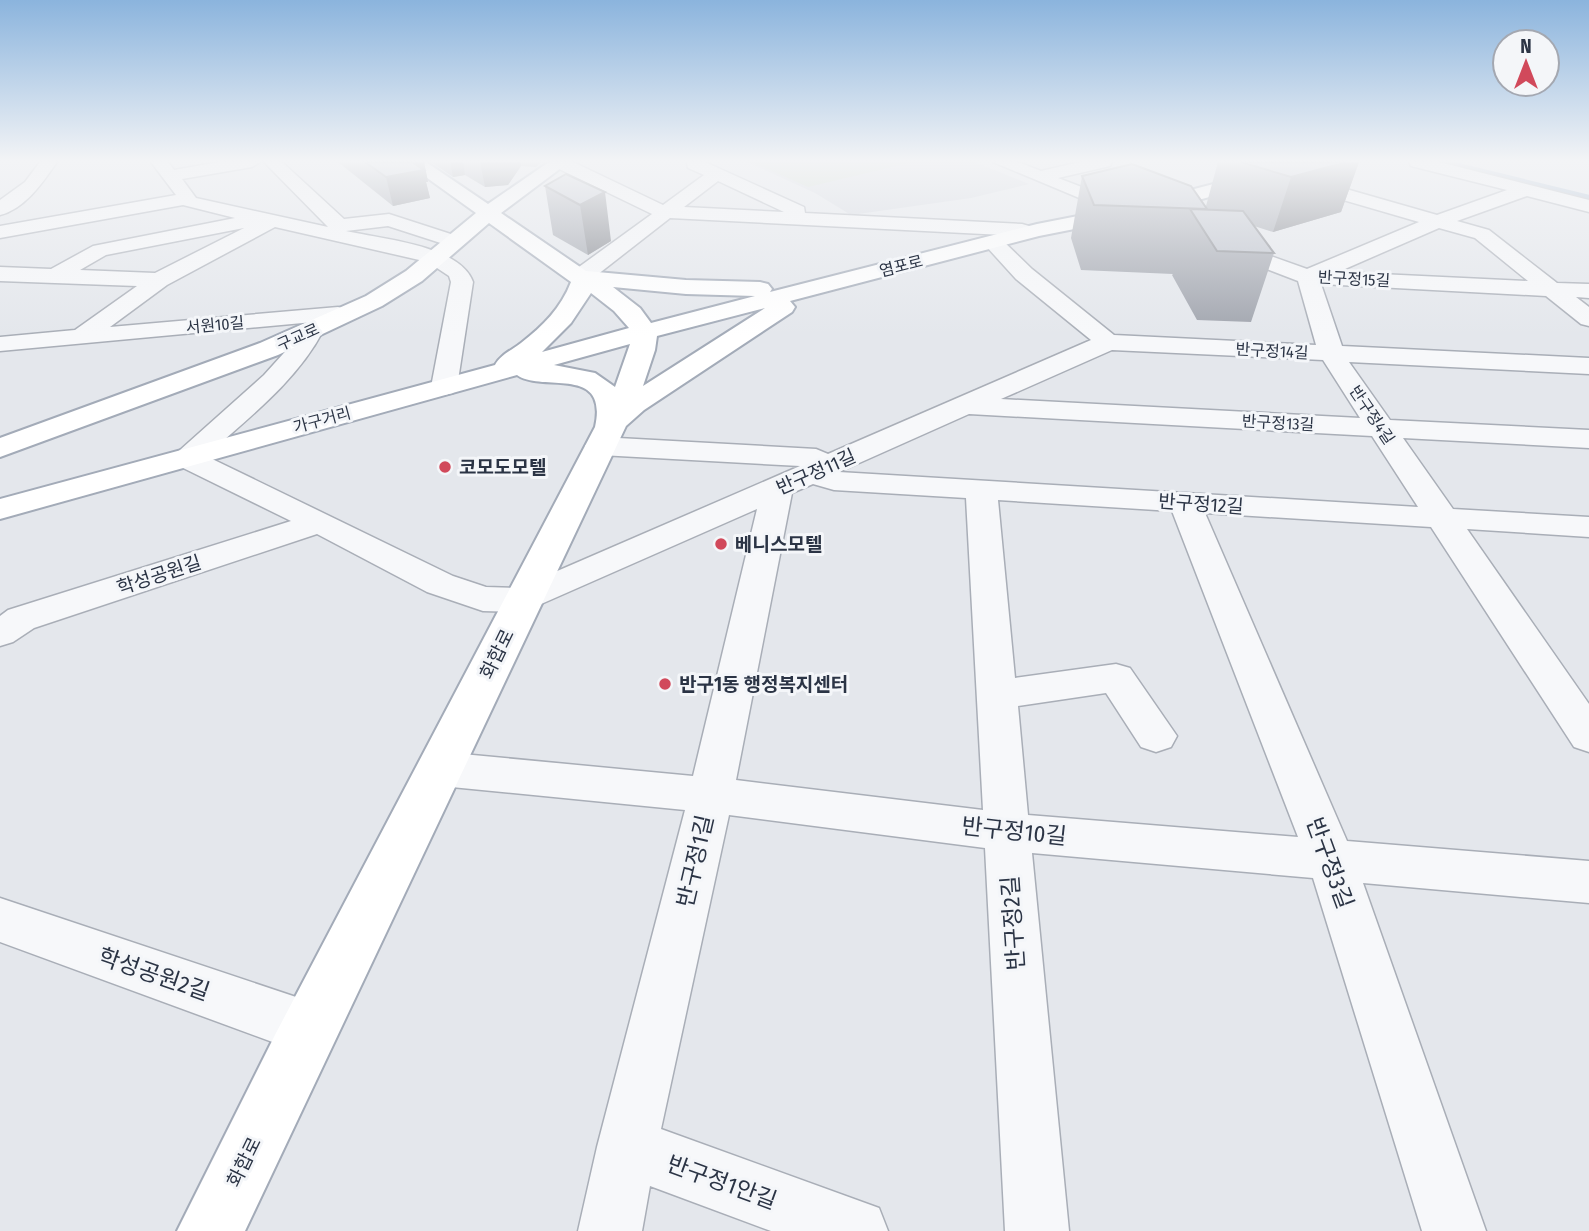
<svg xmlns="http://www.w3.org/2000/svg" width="1589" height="1231" font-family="'Fira Sans Condensed','Noto Sans KR',sans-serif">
	<rect width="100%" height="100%" fill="#e4e7ec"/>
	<path fill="#d2d6de" d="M 747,162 L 974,162 L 1029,184 L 971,198 L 851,215 L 815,193 Z"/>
	<path fill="#c9d6c5" d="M 757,162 L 913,162 L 808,187 L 754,163 Z"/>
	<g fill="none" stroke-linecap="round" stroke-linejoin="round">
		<path stroke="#9fb4cc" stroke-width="4.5" d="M 1445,162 L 1589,197"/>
		<g stroke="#a9aeb7" stroke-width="3">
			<path id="minor" d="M 40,162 L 57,162 C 43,182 25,209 0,215 L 0,200 L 25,182 Z
				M 151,162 L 168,162 L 174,170 L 219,162 L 260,162 L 252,167 L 182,179 L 196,198 L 328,227 L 264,162 L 282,162 L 344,219 L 389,214 L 460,237 L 463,241 L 460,245 L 453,247 L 388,226 L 346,231 C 381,239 460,245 473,282 L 457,387 L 453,393 L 444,395 L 435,393 L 431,387 L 451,282 L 449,276 L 428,262 L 275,227 L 167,285 L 110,327 L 338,307 L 346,309 L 350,314 L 346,319 L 0,351 L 0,337 L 75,330 L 137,286 L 0,281 L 0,267 L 51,269 L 93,246 L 235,218 L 183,205 L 0,238 L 0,226 L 176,195 ZM 244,228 L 155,273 L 80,270 L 106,255 Z
				M 553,162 L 573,162 L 663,205 L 704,175 L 688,168 L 687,162 L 705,162 L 804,207 L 805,213 L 1022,224 L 1029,226 L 1032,230 L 1029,234 L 1022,236 L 670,218 L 588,282 L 572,282 L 569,277 L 572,272 L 652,214 L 555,167 ZM 718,181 L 784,212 L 684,207 Z
				M 993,162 L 1018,162 L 1041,171 L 1080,162 L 1112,162 L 1110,166 L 1058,178 L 1134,207 L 1136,211 L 1134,215 L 1120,215 Z
				M 1224,162 L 1252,162 L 1437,215 L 1507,190 L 1411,166 L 1409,162 L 1439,162 L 1589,200 L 1589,212 L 1527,196 L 1457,221 L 1489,230 L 1557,283 L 1589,284 L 1589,298 L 1576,297 L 1589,307 L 1589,326 L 1581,324 L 1546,296 L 1321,284 L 1342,346 L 1589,358 L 1589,374 L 1349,362 L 1390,420 L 1589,430 L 1589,448 L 1403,438 L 1453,509 L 1589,517 L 1589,537 L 1467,529 L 1589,704 L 1589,752 L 1574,747 L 1431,527 L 1205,513 L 1347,841 L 1589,861 L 1589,903 L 1363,883 L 1486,1231 L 1422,1231 L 1313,878 L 1032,853 L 1069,1231 L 1005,1231 L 985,848 L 729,815 L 661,1129 L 879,1208 L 888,1231 L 771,1231 L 650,1186 L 642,1231 L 578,1231 L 597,1147 L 685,810 L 441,786 L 426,781 L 419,769 L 426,757 L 441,752 L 693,776 L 757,509 L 523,612 L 483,611 L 427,592 L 317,534 L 34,628 L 13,642 L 0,646 L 0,616 L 8,610 L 291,521 L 175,464 L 171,458 L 264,375 L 292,344 L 302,326 L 311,324 L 320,326 L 323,331 C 296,382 248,418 206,456 L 453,576 L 486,587 L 518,588 L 800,466 L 600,455 L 590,452 L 585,446 L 590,440 L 600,437 L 816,449 L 828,454 L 1091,340 L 1016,279 L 986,246 L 983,242 L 986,238 L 1000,238 L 1032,269 L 1114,335 L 1316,345 L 1298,281 L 1217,250 L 1214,246 L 1217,242 L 1231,242 L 1307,269 L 1419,222 L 1226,166 ZM 1439,228 L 1475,238 L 1528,281 L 1338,272 ZM 1112,350 L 1323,360 L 1360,418 L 1001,399 ZM 969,414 L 1372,436 L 1418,507 L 839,472 ZM 813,484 L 834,490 L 966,498 L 983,810 L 736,780 L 792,493 ZM 998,500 L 1172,511 L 1298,837 L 1028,815 L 1018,706 L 1106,693 L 1141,747 L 1156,752 L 1171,747 L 1177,736 L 1130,668 L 1116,664 L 1015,678 Z
				M 0,898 L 308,1001 L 327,1009 L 335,1028 L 327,1047 L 308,1055 L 0,942 Z"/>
		</g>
		<g stroke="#a3abb8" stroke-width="4">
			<path id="major" d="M 405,162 L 426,162 L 488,204 L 549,162 L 569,162 L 501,213 L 586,271 L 686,280 L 760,282 L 768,284 L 772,289 L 770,292 L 1037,224 L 1129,206 L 1298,162 L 1329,162 L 1327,166 L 1130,218 L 1039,236 L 790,301 L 795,307 L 792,312 L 644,410 L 626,426 L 245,1231 L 177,1231 L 276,1033 L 595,427 C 609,364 542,393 517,375 L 0,519 L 0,499 L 495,365 C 500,355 512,350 521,343 C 543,326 561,308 571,282 L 489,223 L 422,281 L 382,306 L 278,355 L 0,457 L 0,438 L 260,343 L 366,296 L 406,271 L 476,213 ZM 613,287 L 686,294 L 755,296 L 651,323 L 640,308 ZM 591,293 L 614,311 L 629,328 L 542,352 L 571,323 ZM 765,308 L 643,386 L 655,350 L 657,336 ZM 630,344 L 615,387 L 595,373 L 554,365 Z"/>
		</g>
		<use href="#minor" fill="#f7f8fa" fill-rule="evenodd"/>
		<use href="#major" fill="#fff" fill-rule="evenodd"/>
	</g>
	<path fill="#a1a5ae" d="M 338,162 L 424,162 L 428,182 L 426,182 L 430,198 L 393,206 Z
		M 431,162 L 541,162 L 536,167 L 521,166 L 508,185 L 485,187 L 465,175 L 453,177 Z
		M 1218,162 L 1359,162 L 1341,212 L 1273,232 L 1254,226 L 1274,253 L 1251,322 L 1197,320 L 1172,275 L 1173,274 L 1081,270 L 1071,238 L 1082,176 L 1206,206 Z
		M 566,174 L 611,241 L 588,255 L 553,235 L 545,186 Z"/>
	<path fill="#83868d" d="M 406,162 L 424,162 L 428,182 L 426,182 L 430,198 L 393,206 L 386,177 Z
		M 450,162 L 463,162 L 465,175 L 453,177 Z
		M 480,162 L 521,162 L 521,166 L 508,185 L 485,187 Z
		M 1347,162 L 1359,162 L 1341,212 L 1273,232 L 1291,177 Z
		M 605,192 L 611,241 L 588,255 L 580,205 Z"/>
	<path fill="#bbc0ca" stroke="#83868d" stroke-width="2" d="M 365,162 L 412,162 L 424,170 L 386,177 Z
		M 1241,162 L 1347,162 L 1291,177 Z
		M 1132,164 L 1191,186 L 1207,209 L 1094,205 L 1082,176 Z
		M 566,174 L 605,192 L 580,205 L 545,186 Z
		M 1190,209 L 1243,211 L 1274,253 L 1217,251 Z"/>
	<linearGradient id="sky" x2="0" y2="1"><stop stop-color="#8bb4dd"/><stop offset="0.48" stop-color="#f3f4f6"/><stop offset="1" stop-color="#f3f4f6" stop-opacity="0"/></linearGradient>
	<rect width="1589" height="335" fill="url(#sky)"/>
	<g fill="#d1495b" stroke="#f4f6f9" stroke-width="2.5">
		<circle cx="445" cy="467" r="7"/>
		<circle cx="721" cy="544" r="7"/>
		<circle cx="665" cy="684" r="7"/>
	</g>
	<g text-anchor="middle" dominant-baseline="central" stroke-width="6" stroke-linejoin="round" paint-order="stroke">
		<g font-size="16" fill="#2b3445" stroke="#f4f6f9">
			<text transform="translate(901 266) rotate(-14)">염포로</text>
			<text transform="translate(1354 279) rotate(3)">반구정15길</text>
			<text transform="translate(215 325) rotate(-5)">서원10길</text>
			<text transform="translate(298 337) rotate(-24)">구교로</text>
			<text transform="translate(1272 351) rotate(3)">반구정14길</text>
			<text transform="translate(1372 415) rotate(56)">반구정4길</text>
			<text transform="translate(322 420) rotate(-15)">가구거리</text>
			<text transform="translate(1278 423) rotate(3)">반구정13길</text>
		</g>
		<g font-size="19" font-weight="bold" fill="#2b3445" stroke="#f4f6f9" text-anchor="start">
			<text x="459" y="467">코모도모텔</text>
			<text x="735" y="544">베니스모텔</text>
			<text x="679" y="684">반구1동 행정복지센터</text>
		</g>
		<g font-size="19" fill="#2b3445" stroke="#f4f6f9">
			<text transform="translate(816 472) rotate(-24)">반구정11길</text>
			<text transform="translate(1201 504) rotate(4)">반구정12길</text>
			<text transform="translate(159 575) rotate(-18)">학성공원길</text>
			<text transform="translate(497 654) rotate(-64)">화합로</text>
			<text transform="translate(244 1162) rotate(-64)">화합로</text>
		</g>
		<g font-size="23" fill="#2b3445" stroke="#f4f6f9">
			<text transform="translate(1014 831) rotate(6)">반구정10길</text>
			<text transform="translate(695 861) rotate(-77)">반구정1길</text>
			<text transform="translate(1330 863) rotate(70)">반구정3길</text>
			<text transform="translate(1013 923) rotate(-94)">반구정2길</text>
			<text transform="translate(154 974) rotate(19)">학성공원2길</text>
			<text transform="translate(722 1182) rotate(20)">반구정1안길</text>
		</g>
	</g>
	<g transform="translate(1526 63)"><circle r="33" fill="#f4f6f9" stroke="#a4a8b1" stroke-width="2"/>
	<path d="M0-5L12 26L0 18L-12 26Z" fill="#d1495b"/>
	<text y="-10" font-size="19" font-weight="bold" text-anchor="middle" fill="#2b3445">N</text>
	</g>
</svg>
